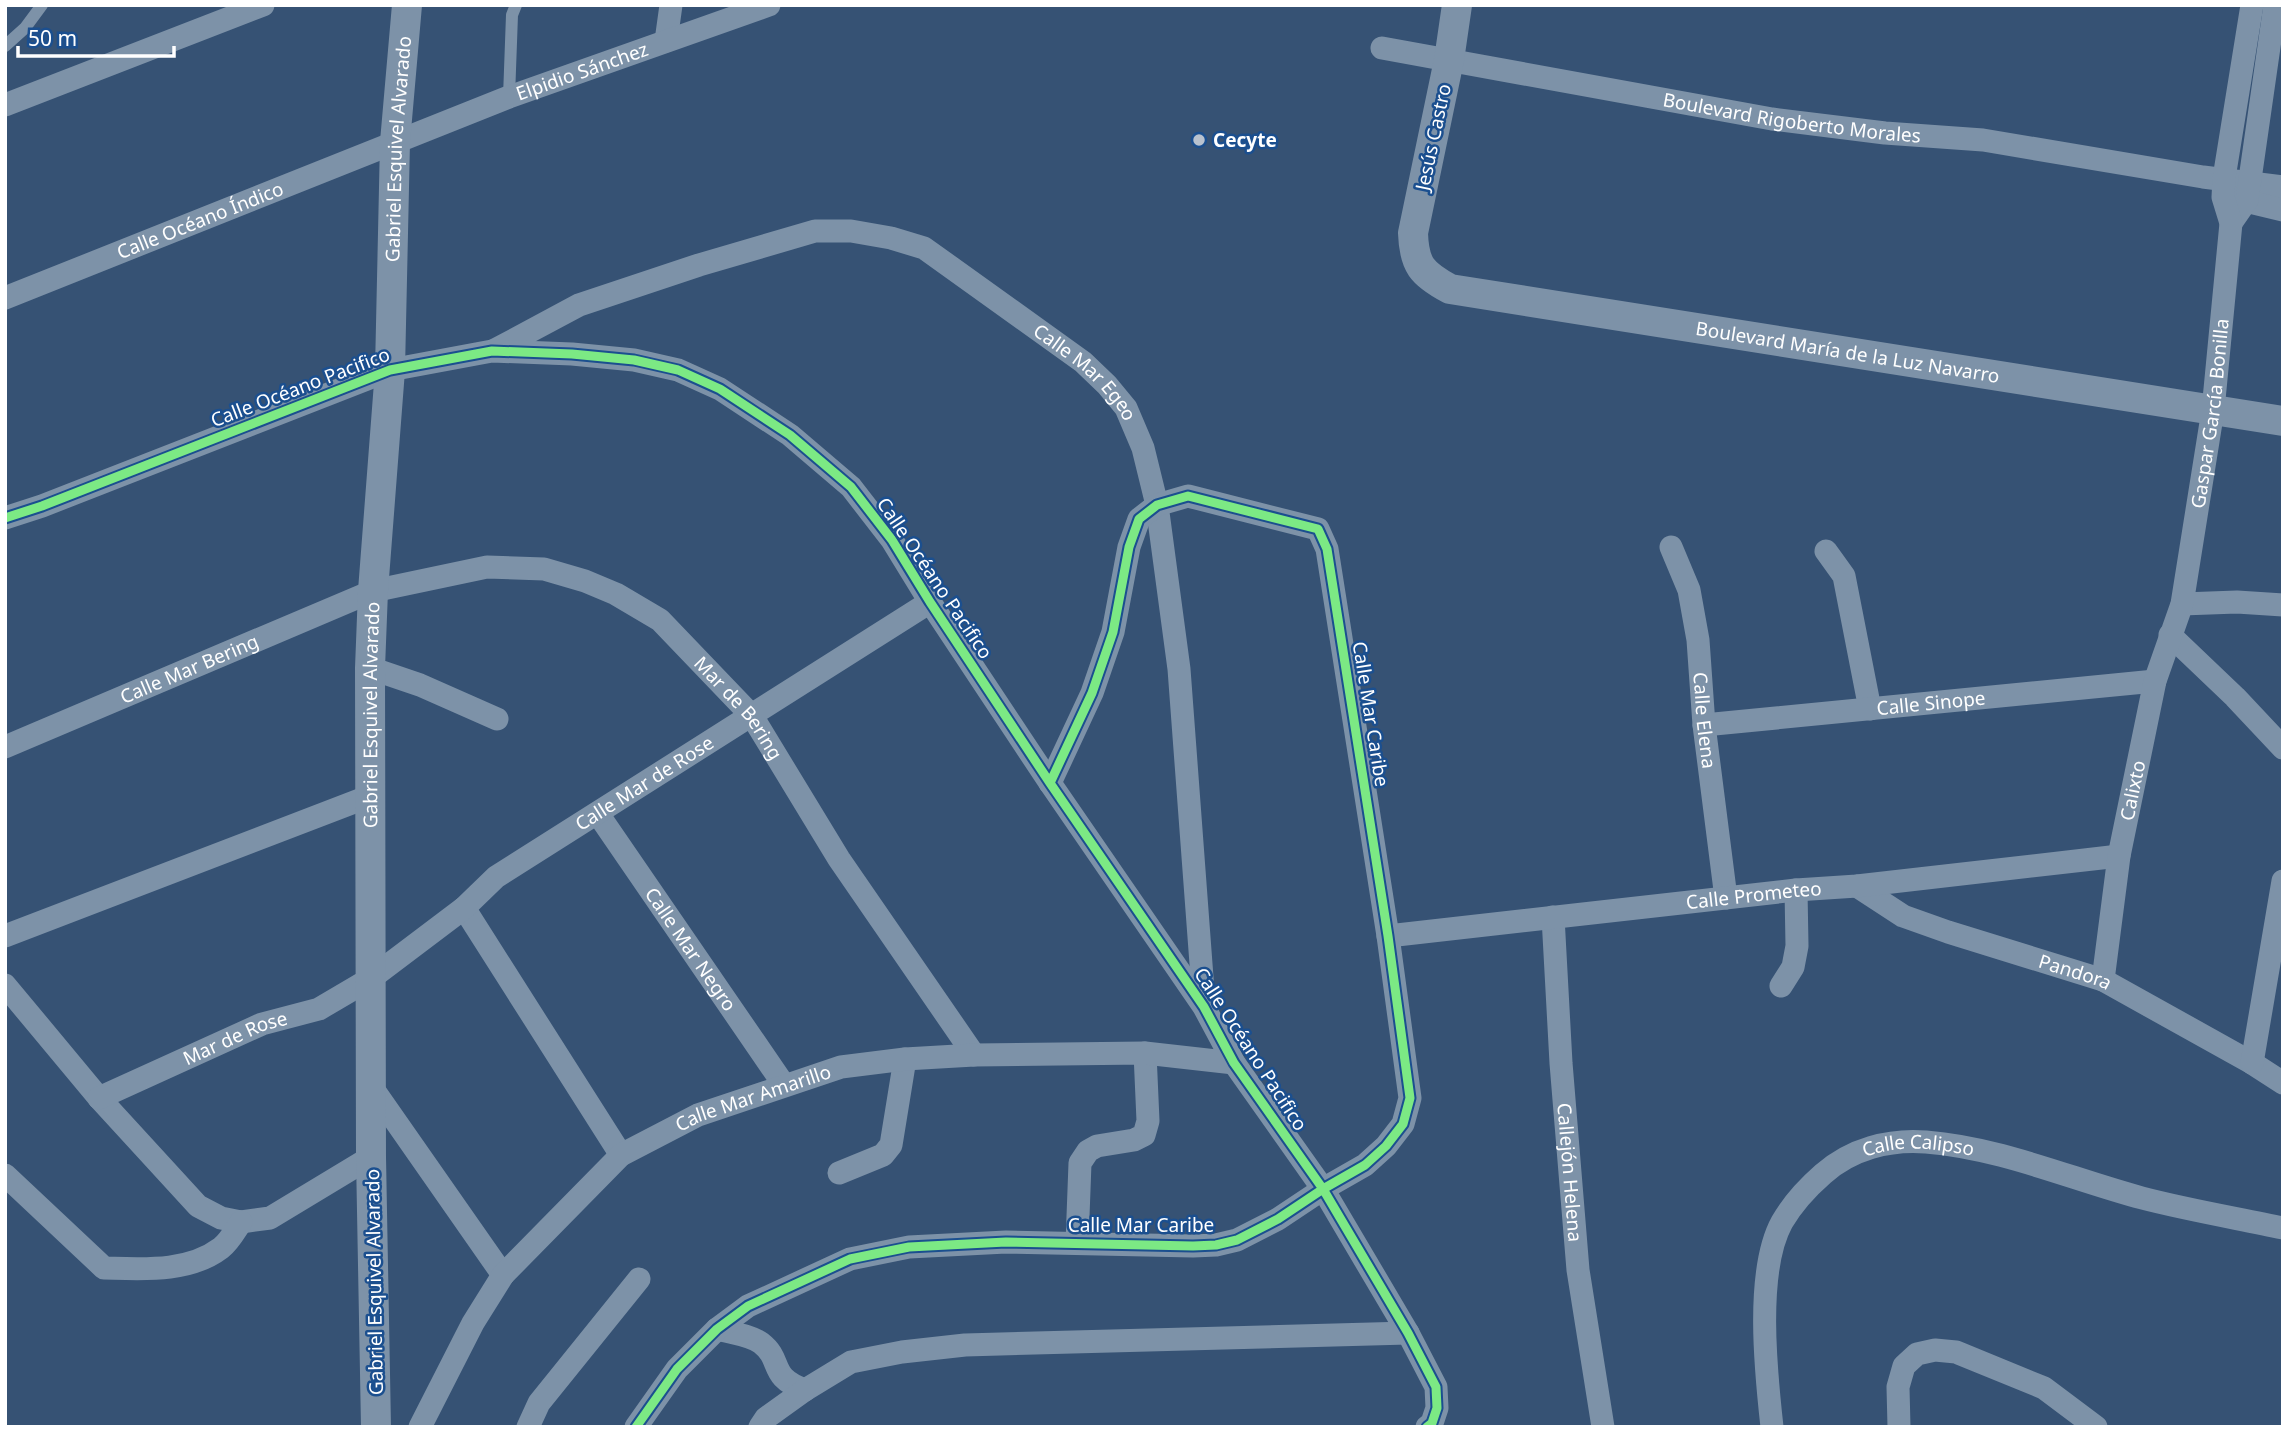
<svg xmlns="http://www.w3.org/2000/svg" width="2288" height="1432" font-family="'Noto Sans',sans-serif">
	<rect width="100%" height="100%" fill="#365274"/>
	<g fill="none" stroke-linecap="round" stroke-linejoin="round">
		<path stroke="#7d92a8" stroke-width="12" d="M 5,46 L 25,28 L 42,5
			M 509,97 L 512,15 L 516,5"/>
		<g stroke="#7d92a8" stroke-width="23">
			<path d="M 666,41 L 671,5"/>
			<path id="s1" d="M 1382,48 L 1772,119 L 1885,133 L 1983,140 L 2203,177 L 2283,187"/>
			<path d="M 5,105 L 263,5"/>
			<path d="M 2233,198 L 2283,210"/>
			<path d="M 2231,223 L 2247,200 L 2275,5"/>
			<path id="s2" d="M 5,298 L 509,97 L 769,5"/>
			<path id="s3" d="M 495,350 L 579,305 L 699,265 L 815,231 L 851,231 L 891,238 L 924,248 L 1083,362 L 1107,385 L 1126,408 L 1143,448 L 1157,505 L 1179,669 L 1204,1004"/>
			<path d="M 5,518 L 42,506 L 390,370 L 492,351 L 572,354 L 634,360 L 678,370 L 720,389 L 790,435 L 851,487 L 892,540 L 930,602 L 1050,783 L 1204,1007 L 1234,1063 L 1323,1189 L 1408,1333 L 1436,1387 L 1437,1408 L 1432,1423 L 1427,1427"/>
			<path id="s4" d="M 1671,547 L 1689,590 L 1698,640 L 1704,725 L 1726,898"/>
			<path d="M 1826,551 L 1844,576 L 1870,709"/>
			<path d="M 2182,604 L 2237,602 L 2283,605"/>
			<path d="M 2170,635 L 2235,697 L 2283,748"/>
			<path d="M 370,668 L 420,685 L 497,719"/>
			<path id="s5" d="M 1704,725 L 2155,681"/>
			<path id="s6" d="M 5,747 L 373,591 L 487,567 L 544,569 L 585,581 L 616,594 L 660,620 L 752,716 L 839,859 L 974,1055"/>
			<path id="s7" d="M 598,814 L 784,1085"/>
			<path id="s8" d="M 1857,886 L 1903,916 L 1948,932 L 2103,980 L 2252,1063 L 2283,1083"/>
			<path d="M 464,908 L 621,1155"/>
			<path id="s9" d="M 1553,917 L 1561,1063 L 1578,1270 L 1603,1427"/>
			<path d="M 5,936 L 370,796"/>
			<path id="s10" d="M 1388,936 L 1796,890 L 1857,886 L 2119,856"/>
			<path id="s11" d="M 2103,980 L 2119,856 L 2155,681 L 2182,604 L 2213,410 L 2231,223 L 2223,197 L 2224,178 L 2252,5"/>
			<path d="M 5,985 L 99,1098 L 198,1206 L 221,1218 L 241,1222 L 270,1218 L 371,1157"/>
			<path d="M 1781,986 L 1793,967 L 1797,946 L 1796,890"/>
			<path d="M 2252,1063 L 2283,881"/>
			<path d="M 371,1086 L 503,1275"/>
			<path id="s12" d="M 99,1098 L 262,1024 L 319,1009 L 370,979 L 464,908 L 496,877 L 930,602"/>
			<path d="M 839,1173 L 883,1155 L 891,1145 L 905,1059"/>
			<path d="M 5,1175 L 104,1268 C 142,1269 188,1273 221,1248 C 229,1242 235,1231 241,1222"/>
			<path d="M 1077,1243 L 1080,1163 L 1088,1151 L 1097,1146 L 1134,1140 L 1144,1135 L 1148,1121 L 1145,1053"/>
			<path d="M 717,1329 C 731,1333 750,1335 761,1343 C 784,1361 767,1376 805,1390"/>
			<path id="s13" d="M 420,1427 L 473,1323 L 503,1275 L 621,1155 L 698,1115 L 841,1067 L 905,1059 L 974,1055 L 1145,1053 L 1234,1063"/>
			<path d="M 528,1427 L 539,1403 L 639,1279"/>
			<path d="M 636,1427 L 677,1369 L 717,1329 L 748,1306 L 850,1259 L 909,1247 L 1006,1242 L 1193,1246 L 1216,1245 L 1237,1240 L 1278,1219 L 1323,1189 L 1365,1165 L 1386,1146 L 1403,1124 L 1410,1098 L 1388,936 L 1327,549 L 1318,529 L 1188,496 L 1157,505 L 1139,519 L 1129,547 L 1113,632 L 1092,693 L 1050,783"/>
			<path d="M 760,1427 L 766,1418 L 805,1390 L 851,1362 L 902,1352 L 965,1345 L 1408,1333"/>
			<path id="s14" d="M 1772,1427 C 1766,1373 1755,1271 1782,1222 C 1793,1203 1807,1188 1823,1174 C 1851,1149 1889,1139 1926,1142 C 2001,1148 2071,1179 2142,1198 C 2188,1210 2236,1218 2283,1228"/>
			<path d="M 1899,1427 L 1898,1387 L 1904,1366 L 1917,1354 L 1935,1350 L 1956,1352 L 2044,1388 L 2096,1427"/>
		</g>
		<g stroke="#7d92a8" stroke-width="30">
			<path id="s15" d="M 1457,5 L 1449,60 L 1413,233 C 1414,265 1422,274 1450,289 L 2283,421"/>
			<path id="s16" d="M 376,1427 L 371,1157 L 370,668 L 373,591 L 390,370 L 395,142 L 407,5"/>
		</g>
		<g stroke="#1b4f8f" stroke-width="13">
			<path id="cycleway" d="M 5,518 L 42,506 L 390,370 L 492,351 L 572,354 L 634,360 L 678,370 L 720,389 L 790,435 L 851,487 L 892,540 L 930,602 L 1050,783 L 1204,1007 L 1234,1063 L 1323,1189 L 1408,1333 L 1436,1387 L 1437,1408 L 1432,1423 L 1427,1427
				M 636,1427 L 677,1369 L 717,1329 L 748,1306 L 850,1259 L 909,1247 L 1006,1242 L 1193,1246 L 1216,1245 L 1237,1240 L 1278,1219 L 1323,1189 L 1365,1165 L 1386,1146 L 1403,1124 L 1410,1098 L 1388,936 L 1327,549 L 1318,529 L 1188,496 L 1157,505 L 1139,519 L 1129,547 L 1113,632 L 1092,693 L 1050,783"/>
		</g>
		<use href="#cycleway" stroke="#7ce984" stroke-width="9"/>
	</g>
	<circle fill="#b9c2ce" stroke="#1b4f8f" stroke-width="2.5" cx="1199" cy="140" r="7"/>
	<g text-anchor="middle" dominant-baseline="central" stroke-width="5" stroke-linejoin="round" paint-order="stroke">
		<g font-size="19" fill="#fff" stroke="#1b4f8f">
			<text stroke="none"><textPath href="#s2" startOffset="620">Elpidio Sánchez</textPath></text>
			<text stroke="none"><textPath href="#s1" startOffset="416">Boulevard Rigoberto Morales</textPath></text>
			<text transform="translate(1433 137) rotate(-78)">Jesús Castro</text>
			<text stroke="none"><textPath href="#s16" startOffset="1279">Gabriel Esquivel Alvarado</textPath></text>
			<text stroke="none"><textPath href="#s2" startOffset="210">Calle Océano Índico</textPath></text>
			<text stroke="none"><textPath href="#s15" startOffset="707">Boulevard María de la Luz Navarro</textPath></text>
			<text stroke="none"><textPath href="#s3" startOffset="658">Calle Mar Egeo</textPath></text>
			<text transform="translate(300 387) rotate(-21)">Calle Océano Pacifico</text>
			<text stroke="none"><textPath href="#s11" startOffset="578">Gaspar García Bonilla</textPath></text>
			<text transform="translate(935 578) rotate(56)">Calle Océano Pacifico</text>
			<text stroke="none"><textPath href="#s6" startOffset="200">Calle Mar Bering</textPath></text>
			<text stroke="none"><textPath href="#s5" startOffset="228">Calle Sinope</textPath></text>
			<text stroke="none"><textPath href="#s6" startOffset="819">Mar de Bering</textPath></text>
			<text transform="translate(1371 714) rotate(81)">Calle Mar Caribe</text>
			<text stroke="none"><textPath href="#s16" startOffset="712">Gabriel Esquivel Alvarado</textPath></text>
			<text stroke="none"><textPath href="#s4" startOffset="178">Calle Elena</textPath></text>
			<text stroke="none"><textPath href="#s12" startOffset="635">Calle Mar de Rose</textPath></text>
			<text stroke="none"><textPath href="#s11" startOffset="192">Calixto</textPath></text>
			<text stroke="none"><textPath href="#s10" startOffset="368">Calle Prometeo</textPath></text>
			<text stroke="none"><textPath href="#s7" startOffset="164">Calle Mar Negro</textPath></text>
			<text stroke="none"><textPath href="#s8" startOffset="236">Pandora</textPath></text>
			<text stroke="none"><textPath href="#s12" startOffset="149">Mar de Rose</textPath></text>
			<text transform="translate(1251 1049) rotate(57)">Calle Océano Pacifico</text>
			<text stroke="none"><textPath href="#s13" startOffset="486">Calle Mar Amarillo</textPath></text>
			<text stroke="none"><textPath href="#s14" startOffset="374">Calle Calipso</textPath></text>
			<text stroke="none"><textPath href="#s9" startOffset="256">Callejón Helena</textPath></text>
			<text x="1141" y="1225">Calle Mar Caribe</text>
			<text transform="translate(374 1282) rotate(-91)">Gabriel Esquivel Alvarado</text>
		</g>
		<g font-size="19" font-weight="bold" fill="#fff" stroke="#1b4f8f" text-anchor="start">
			<text x="1213" y="140">Cecyte</text>
		</g>
	</g>
	<rect width="2288" height="1432" fill="none" stroke="#ffffff" stroke-width="14"/>
	<path d="M18 46v10h156v-10" fill="none" stroke="#ffffff" stroke-width="3.5"/>
	<text x="28" y="46" font-size="21" fill="#ffffff" stroke="#1b4f8f" stroke-width="5" paint-order="stroke">50 m</text>
</svg>
